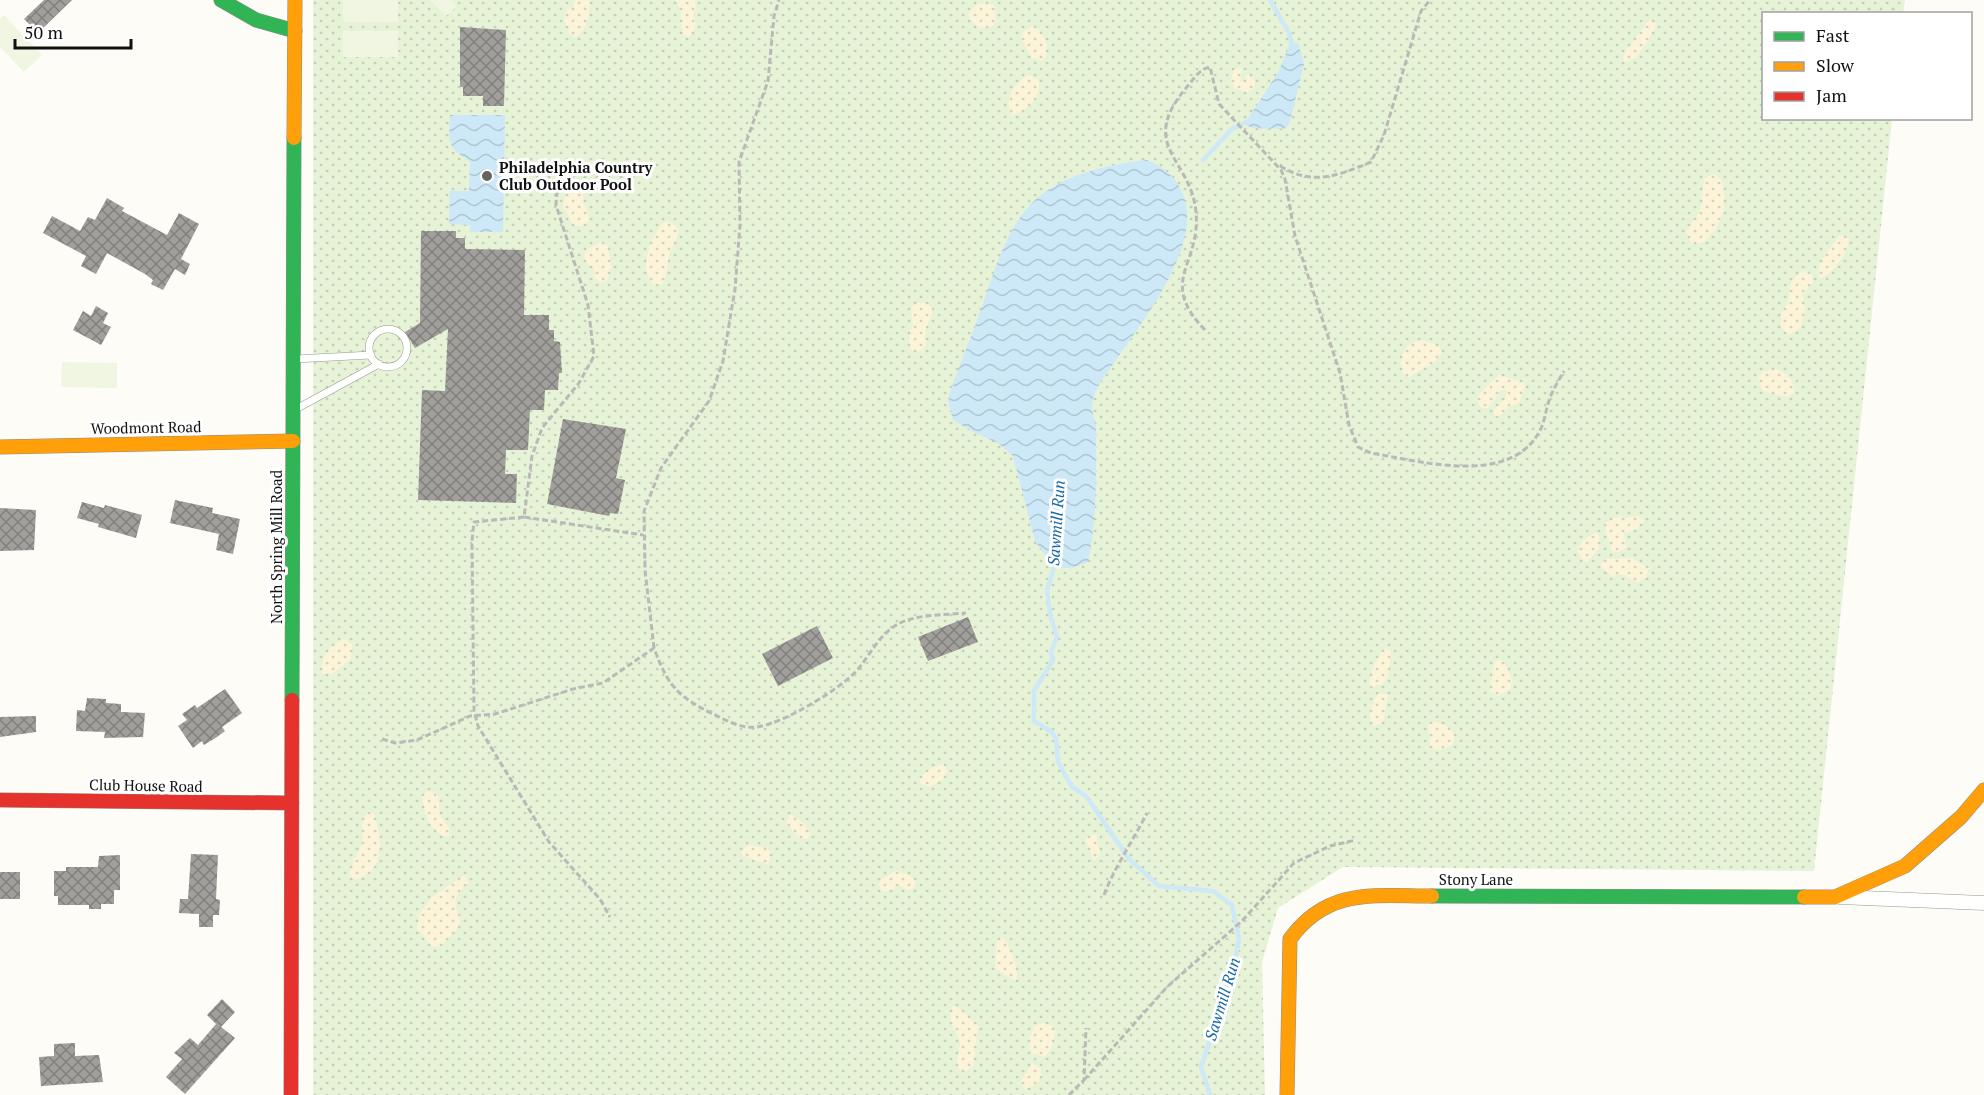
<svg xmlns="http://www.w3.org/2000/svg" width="1984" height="1095" font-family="'PT Serif',serif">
	<defs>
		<pattern id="grass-dots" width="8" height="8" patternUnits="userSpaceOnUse" patternTransform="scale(1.5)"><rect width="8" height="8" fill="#e7f3d7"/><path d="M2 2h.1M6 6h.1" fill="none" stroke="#c5cfb8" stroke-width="1.8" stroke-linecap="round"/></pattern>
		<pattern id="sand-dots" width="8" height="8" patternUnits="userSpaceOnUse" patternTransform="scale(1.5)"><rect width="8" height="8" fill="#fcf4d9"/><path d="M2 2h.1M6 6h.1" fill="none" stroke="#d7d0b9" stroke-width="1.8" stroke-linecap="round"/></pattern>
		<pattern id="water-waves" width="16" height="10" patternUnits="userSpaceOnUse" patternTransform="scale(1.5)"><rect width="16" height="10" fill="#cde8f7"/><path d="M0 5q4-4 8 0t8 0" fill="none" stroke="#afc6d3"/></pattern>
		<pattern id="building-cross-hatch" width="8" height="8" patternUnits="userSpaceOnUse" patternTransform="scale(1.5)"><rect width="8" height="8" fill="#a19f9c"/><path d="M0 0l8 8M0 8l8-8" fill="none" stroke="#82807e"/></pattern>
	</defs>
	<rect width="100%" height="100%" fill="#fdfcf7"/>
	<path fill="url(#grass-dots)" d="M 313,0 L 1905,0 L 1903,13 L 1764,14 L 1764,118 L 1892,119 L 1814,871 L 1343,867 L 1278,908 L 1262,962 L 1265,1095 L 313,1095 Z"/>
	<path fill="url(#sand-dots)" d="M 575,0 L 590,0 C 590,12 587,32 575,37 L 569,33 L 564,17 L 568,9 L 574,7 Z
		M 675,0 L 695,0 L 696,10 L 693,13 L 696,24 L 690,37 L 683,35 L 680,8 Z
		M 987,3 L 994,5 L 996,20 L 992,27 C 980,30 973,25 968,14 L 976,5 Z
		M 1652,20 L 1656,24 C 1654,36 1642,46 1637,57 L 1626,62 L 1623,59 L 1625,52 L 1647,23 Z
		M 1033,26 C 1045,31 1051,51 1043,61 L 1032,58 L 1021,38 L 1023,32 Z
		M 1242,68 L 1240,81 L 1244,82 L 1248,74 L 1255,81 L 1254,88 L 1247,93 L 1235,88 L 1231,81 L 1234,69 Z
		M 1029,75 L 1039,80 C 1041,99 1029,109 1012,116 C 1003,102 1014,81 1029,75 Z
		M 1713,174 L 1721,179 C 1728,205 1725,222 1704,242 L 1692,244 L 1686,232 L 1701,209 L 1704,179 Z
		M 575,181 L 583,187 L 583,204 L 587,209 L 589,221 L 583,226 L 573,225 L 563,206 L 566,193 Z
		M 667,221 L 676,226 L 679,231 L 669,256 L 664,282 L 657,286 C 636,277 650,230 667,221 Z
		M 1843,235 L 1849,239 C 1848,252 1833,275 1820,278 C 1813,265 1832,248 1839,236 Z
		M 602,242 L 608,246 L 611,268 L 607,281 L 601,283 L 595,278 L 594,268 L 585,262 L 584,256 L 586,250 Z
		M 1803,271 L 1811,273 L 1813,282 L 1802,295 L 1805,308 L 1801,328 L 1788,335 L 1781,327 L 1781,314 L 1788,302 L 1791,281 Z
		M 916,303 L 926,303 L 933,309 L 925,332 L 926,345 L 921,351 L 915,352 L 909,347 L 910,331 L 913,326 L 911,308 Z
		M 1422,340 L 1439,346 L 1442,353 L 1436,361 L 1409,377 L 1403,374 C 1397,360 1406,340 1422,340 Z
		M 1772,369 C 1786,370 1794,380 1794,393 L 1787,397 L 1763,391 L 1758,378 L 1762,372 Z
		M 1499,375 L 1524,383 L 1526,386 L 1519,403 L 1509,407 L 1498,418 L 1494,415 L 1494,410 L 1506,397 L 1507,390 L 1501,390 L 1488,408 L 1481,408 L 1477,400 L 1480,393 Z
		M 1638,515 L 1644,521 L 1637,529 L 1624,533 L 1626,547 L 1619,552 L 1612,551 L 1604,524 L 1616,517 L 1626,518 Z
		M 1595,533 L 1599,535 L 1599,548 L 1587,562 L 1584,561 L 1578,552 C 1581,539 1585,540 1595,533 Z
		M 1631,558 L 1649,568 L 1645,579 L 1637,582 L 1621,574 L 1612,576 L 1600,566 L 1605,559 Z
		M 345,639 L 352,645 L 351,659 L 332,674 L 322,674 C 320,658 330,644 345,639 Z
		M 1385,648 L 1391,652 L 1388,675 L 1384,683 L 1370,688 C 1367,679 1378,655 1385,648 Z
		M 1499,660 L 1504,662 L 1512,680 L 1510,689 L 1498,696 L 1490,691 L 1495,661 Z
		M 1379,693 L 1388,695 L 1383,723 L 1374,726 C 1366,716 1372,703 1379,693 Z
		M 1432,722 C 1443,722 1448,726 1455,735 L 1452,745 L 1441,750 L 1431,749 L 1428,726 Z
		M 944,764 L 947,771 L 943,779 L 930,787 L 920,783 C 920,773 934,766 944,764 Z
		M 427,791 L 438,794 L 440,815 L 450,830 L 448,837 C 430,833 424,813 422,796 Z
		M 369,811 L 374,814 C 382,835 386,875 354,879 L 350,875 C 350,862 359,855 362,843 C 365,830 357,822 369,811 Z
		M 790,815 C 798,817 810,828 810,836 L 807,839 L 799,838 L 786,823 Z
		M 1096,834 L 1100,854 L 1094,861 L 1085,838 Z
		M 748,845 L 767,848 L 771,853 L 768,864 L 743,856 L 741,852 Z
		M 896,871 L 910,876 L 916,881 L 913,889 L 907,890 L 899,885 L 889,891 L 882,891 L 879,885 L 881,879 Z
		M 465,875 L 468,882 C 443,909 464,906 459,927 L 440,947 L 432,946 L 417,928 L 419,915 L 431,898 Z
		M 1002,937 C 1010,945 1020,970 1016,981 L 995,968 L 997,941 Z
		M 953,1006 L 960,1009 L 978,1026 L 973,1066 L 964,1072 L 957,1067 C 956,1059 960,1051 960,1043 C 959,1029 945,1026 953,1006 Z
		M 1043,1023 L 1052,1026 L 1055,1032 L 1052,1047 L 1045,1057 L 1031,1053 L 1029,1041 L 1034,1026 Z
		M 1032,1063 L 1040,1068 L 1042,1075 L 1037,1084 L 1024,1090 L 1021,1081 Z"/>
	<path fill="#f0f6e1" d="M 343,0 L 398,0 L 398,22 L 343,22 Z
		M 430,0 L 451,0 L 457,6 L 446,16 Z
		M 4,15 L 42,55 L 24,72 L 0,47 L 0,19 Z
		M 343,31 L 398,31 L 398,57 L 343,57 Z
		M 62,362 L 117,363 L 117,388 L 61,387 Z"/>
	<path fill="url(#water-waves)" d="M 1290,43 L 1298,43 L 1304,64 L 1289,125 L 1284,129 L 1252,128 L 1246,125 L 1249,117 L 1279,71 Z
		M 450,115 L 505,115 L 503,232 L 470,232 L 470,225 L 449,224 L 450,191 L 469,191 L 470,161 C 446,148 449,140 450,115 Z
		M 1147,160 C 1166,168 1177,178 1184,197 C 1201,246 1145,318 1119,356 C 1110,369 1097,384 1093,399 C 1090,410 1096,421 1096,431 C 1096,474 1097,520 1088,562 L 1072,568 L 1054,568 L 1035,541 L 1013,456 L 998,443 L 973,432 L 953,420 L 948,400 C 956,372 968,346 978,318 C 992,280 1003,232 1033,202 C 1060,175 1110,164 1147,160 Z"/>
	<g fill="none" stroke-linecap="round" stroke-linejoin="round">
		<path stroke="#cde8f7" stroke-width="4.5" d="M 1270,0 L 1289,33 L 1293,49
			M 1203,160 L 1232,129 L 1253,119
			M 1055,563 L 1047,591 L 1051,619 L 1057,636 L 1051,653 L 1053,660 L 1034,691 L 1034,721 L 1052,732 L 1056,739 L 1058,762 L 1072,787 L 1086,796 L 1129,859 L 1159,886 L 1213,891 L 1232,905 L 1239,939 L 1233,971 L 1201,1067 L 1210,1095"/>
	</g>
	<path fill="url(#building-cross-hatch)" d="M 44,0 L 72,0 L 38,33 L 24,19 Z
		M 460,27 L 506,30 L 504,106 L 483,106 L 483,96 L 463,96 L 463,87 L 460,87 Z
		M 107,198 L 124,208 L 122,211 L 167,235 L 179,213 L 199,224 L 181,259 L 190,264 L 185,275 L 175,269 L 163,290 L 151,284 L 153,280 L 145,274 L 107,253 L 96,274 L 81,266 L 86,256 L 43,233 L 52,216 L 80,231 L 88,217 L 95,220 Z
		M 421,231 L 456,231 L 456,238 L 465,238 L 465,249 L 525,250 L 524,315 L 549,315 L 549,330 L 554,330 L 554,341 L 560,342 L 562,373 L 559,373 L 558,390 L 545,390 L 544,410 L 530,410 L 528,450 L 506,450 L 505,474 L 517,474 L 516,503 L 418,500 L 422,390 L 445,391 L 448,329 L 415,348 L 405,332 L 420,323 Z
		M 96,306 L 108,313 L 103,323 L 111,327 L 101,345 L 73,330 L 83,311 L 91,316 Z
		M 563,419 L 626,429 L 616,478 L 625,480 L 618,514 L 610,513 L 609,516 L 547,504 Z
		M 175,500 L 213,508 L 212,513 L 240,519 L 233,554 L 216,550 L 219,534 L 170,523 Z
		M 82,502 L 104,508 L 105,505 L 142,515 L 136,538 L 98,527 L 99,524 L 77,518 Z
		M 0,508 L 36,510 L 34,550 L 0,551 Z
		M 968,617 L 978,642 L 928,661 L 918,637 Z
		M 817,626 L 833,658 L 778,686 L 762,654 Z
		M 225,689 L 242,713 L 222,727 L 225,731 L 217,737 L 204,745 L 202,741 L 193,748 L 178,726 L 187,720 L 182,714 L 195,705 L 197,708 Z
		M 87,698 L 106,699 L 106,703 L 121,704 L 121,712 L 145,713 L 143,737 L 104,738 L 105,732 L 76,731 L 77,710 L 85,711 Z
		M 36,716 L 36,732 L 0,737 L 0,717 Z
		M 191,854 L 218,855 L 216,899 L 220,900 L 219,915 L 213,915 L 213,927 L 199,927 L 199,914 L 179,913 L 180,899 L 188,899 Z
		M 120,855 L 120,890 L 114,890 L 114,904 L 101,904 L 101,909 L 89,909 L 89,905 L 58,905 L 58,896 L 54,896 L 54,871 L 66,871 L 66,867 L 98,867 L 99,856 Z
		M 0,872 L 20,872 L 20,899 L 0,899 Z
		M 222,999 L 235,1012 L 221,1027 L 235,1038 L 185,1094 L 166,1077 L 182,1059 L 174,1053 L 190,1038 L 198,1045 L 216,1024 L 207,1015 Z
		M 75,1043 L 75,1056 L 99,1055 L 103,1082 L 41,1086 L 39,1057 L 54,1056 L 54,1044 Z"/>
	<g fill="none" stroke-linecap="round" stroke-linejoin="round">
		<g stroke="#979795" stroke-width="8">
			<path id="lane" d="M369 348a19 19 0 1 1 38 0a19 19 0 1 1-38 0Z
				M 295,359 L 371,355
				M 296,409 L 379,364"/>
		</g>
		<g stroke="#979795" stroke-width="15">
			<path id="street" d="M 1839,897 L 1984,903"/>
		</g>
		<g stroke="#8e8d8b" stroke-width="15">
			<path id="fast" d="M 221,0 L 256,20 L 295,31
				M 292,700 L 294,138
				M 1432,896 L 1804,897"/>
		</g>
		<g stroke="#8e8d8b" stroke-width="15">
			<path id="slow" d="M 294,138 L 295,0
				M 0,447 L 293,441
				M 1804,897 L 1835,897 L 1905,866 L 1961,817 L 1984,790
				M 1287,1095 L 1290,939 C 1328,887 1375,896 1432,896"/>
		</g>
		<g stroke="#8e8d8b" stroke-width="15">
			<path id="jam" d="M 0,800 L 292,803
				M 291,1095 L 292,700"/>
		</g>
		<path stroke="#b9b9b8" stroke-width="3" stroke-dasharray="6 3" stroke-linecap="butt" d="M 1280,166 C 1313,186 1337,176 1371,162 L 1384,135 L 1421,11 L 1430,0
			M 571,168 C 561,180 556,189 556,205 L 588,305 L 594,356 L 579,383 L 542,428 L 532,456 L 524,517 L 643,535
			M 1205,330 C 1157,280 1201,266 1196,212 C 1191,158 1137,147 1186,88 C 1193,80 1199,69 1210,67 L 1219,104 L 1281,170 L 1285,179 L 1295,236 L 1340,373 L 1349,425 L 1358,447 L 1371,453 C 1419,461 1507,486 1538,434 C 1544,425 1545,414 1548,404 C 1551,392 1558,382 1564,371
			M 524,517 L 474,522 L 472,541 L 474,711 L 478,726 L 549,842 L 600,899 L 610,917
			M 654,648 L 645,570 L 644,511 L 661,468 L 709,401 L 723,361 L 735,289 L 740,225 L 739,162 L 768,81 L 774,16 L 779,0
			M 382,739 L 395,743 L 417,740 L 470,716 L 495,714 L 573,689 L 603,683 L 654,648 C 668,686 677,696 713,714 C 726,720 741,729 756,727 C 781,725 843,688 859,668 C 871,653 880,634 898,624 C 917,614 945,615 966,613
			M 1104,895 C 1115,866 1133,841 1147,813
			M 1084,1080 L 1167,987 L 1242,921 L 1294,863 L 1330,846 L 1356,840
			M 1069,1095 L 1084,1080 L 1086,1028"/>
		<use href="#lane" stroke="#fffffe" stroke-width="7"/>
		<use href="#street" stroke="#fffffe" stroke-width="14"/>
		<use href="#fast" stroke="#30b455" stroke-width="14"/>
		<use href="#slow" stroke="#ff9f0a" stroke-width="14"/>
		<use href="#jam" stroke="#e5322d" stroke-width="14"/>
	</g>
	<circle fill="#646362" stroke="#fff" stroke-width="2" cx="487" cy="176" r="6"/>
	<g text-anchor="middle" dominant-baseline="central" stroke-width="6" stroke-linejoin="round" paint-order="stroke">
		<g font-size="15" font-weight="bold" fill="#111" stroke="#fff" text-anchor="start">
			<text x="499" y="167">Philadelphia Country<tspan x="499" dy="17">Club Outdoor Pool</tspan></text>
		</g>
		<g font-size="15" fill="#111" stroke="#fff">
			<text transform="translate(146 427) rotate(-1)">Woodmont Road</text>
			<text transform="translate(276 547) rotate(-90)">North Spring Mill Road</text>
			<text transform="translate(146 785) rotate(1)">Club House Road</text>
			<text x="1476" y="879">Stony Lane</text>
		</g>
		<g font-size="16" font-style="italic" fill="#1768a6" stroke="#fff">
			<text transform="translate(1056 523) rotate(-86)">Sawmill Run</text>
			<text transform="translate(1222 999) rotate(-73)">Sawmill Run</text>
		</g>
	</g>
	<rect x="1762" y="12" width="210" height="108" fill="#ffffff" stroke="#a0a0a0" stroke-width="1.5"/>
	<rect x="1774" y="32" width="30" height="9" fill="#30b455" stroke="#a0a0a0" stroke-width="1.5"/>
	<text x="1816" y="42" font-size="18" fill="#111111">Fast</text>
	<rect x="1774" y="62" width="30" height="9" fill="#ff9f0a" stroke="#a0a0a0" stroke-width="1.5"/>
	<text x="1816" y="72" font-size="18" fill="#111111">Slow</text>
	<rect x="1774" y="92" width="30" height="9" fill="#e5322d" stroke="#a0a0a0" stroke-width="1.5"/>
	<text x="1816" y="102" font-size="18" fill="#111111">Jam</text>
	<path d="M15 39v9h116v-9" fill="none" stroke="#111111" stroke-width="3"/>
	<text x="24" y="39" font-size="18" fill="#111111" stroke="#ffffff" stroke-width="4.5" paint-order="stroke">50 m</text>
</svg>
